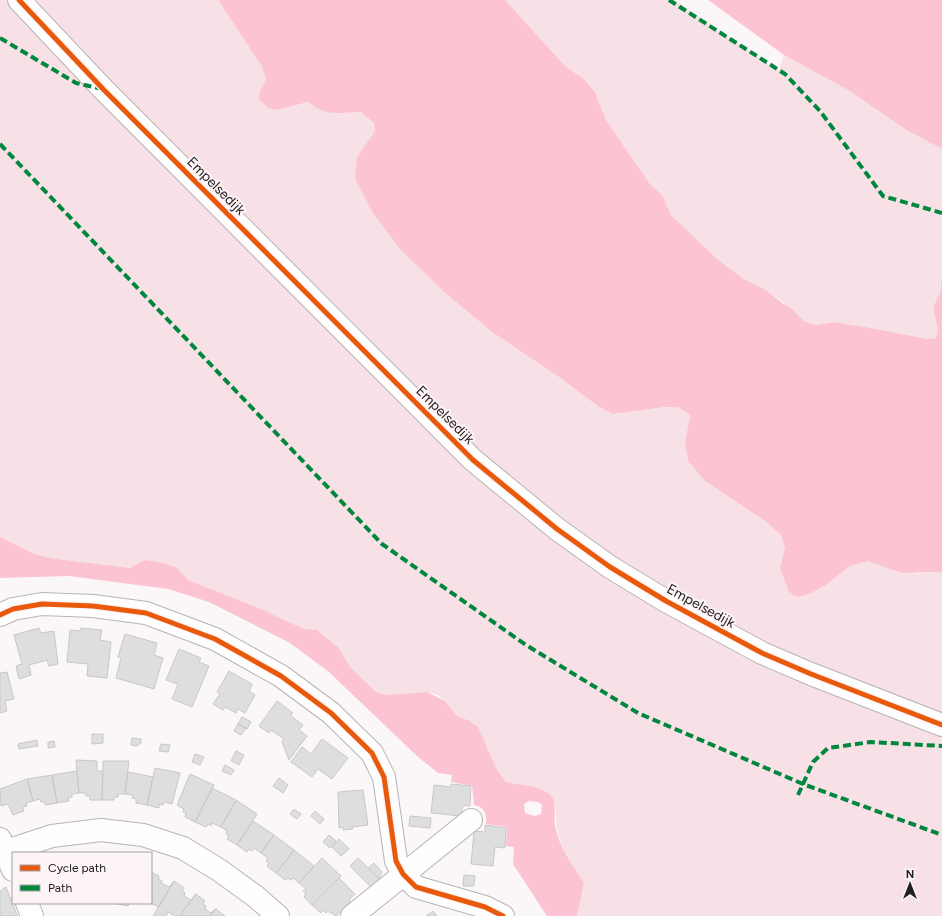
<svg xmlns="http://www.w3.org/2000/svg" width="942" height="916" font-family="Figtree,sans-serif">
	<rect width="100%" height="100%" fill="#fbf6f7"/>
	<path fill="#f8e1e6" d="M 0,0 L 10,0 L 596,564 L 942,729 L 942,916 L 577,916 L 584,883 C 567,854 554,841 556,806 L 516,784 L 506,782 L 497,770 L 487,747 L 468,720 L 458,717 L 445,701 L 438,695 L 427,692 L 386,695 L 376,692 L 350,667 L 339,648 L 317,630 L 304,629 L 261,609 L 188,580 L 177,568 L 144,560 L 130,568 L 49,558 L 35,554 L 0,537 Z
		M 29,0 L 218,0 L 262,67 L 266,79 L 260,91 L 277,110 L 308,102 C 327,118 339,112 361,112 L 374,123 L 375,131 L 357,157 L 399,248 L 444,292 L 492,332 L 559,377 L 599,407 L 613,414 L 665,407 L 678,407 L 690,415 L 685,443 L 688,461 L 765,521 L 781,535 L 785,548 L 780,568 L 811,593 L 826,585 L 850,566 L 868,561 L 917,574 L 940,572 L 942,573 L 942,718 L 758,644 L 606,555 L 476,453 Z
		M 505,0 L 674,0 L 779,71 L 784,55 L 848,90 L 908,131 L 942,149 L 942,275 L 940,293 L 933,307 L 938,331 L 937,338 L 928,339 L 865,327 L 834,322 L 816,325 L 804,321 L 790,307 L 766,290 L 742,278 L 716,258 L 671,215 L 662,195 L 649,183 L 606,120 L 595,92 L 585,80 L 565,66 Z"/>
	<path fill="#fcc3d3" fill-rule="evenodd" d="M 218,0 L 505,0 L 565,66 L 585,80 L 595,92 L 606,120 L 649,183 L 662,195 L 671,215 L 716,258 L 742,278 L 766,290 L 782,303 L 790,307 L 804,321 L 816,325 L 834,322 L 865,327 L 928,339 L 936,338 L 938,331 L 933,307 L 940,293 L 942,275 L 942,573 L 940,572 L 902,573 L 868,561 L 850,566 L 826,585 L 811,593 L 798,597 L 789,592 L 780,568 L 785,548 L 781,535 L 765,521 L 704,480 L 688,461 L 685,443 L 690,415 L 678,407 L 665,407 L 613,414 L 599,407 L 559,377 L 492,332 L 444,292 L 399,248 L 373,213 L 355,178 L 357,157 L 375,131 L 374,123 L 361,112 C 339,112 327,118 308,102 L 277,110 L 268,108 L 259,99 L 260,91 L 266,79 L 262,67 Z
		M 708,0 L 942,0 L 942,149 L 908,131 L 848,90 L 784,55 Z
		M 0,537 L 35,554 L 49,558 L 130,568 L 144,560 L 164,563 L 177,568 L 188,580 L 261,609 L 304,629 L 317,630 L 339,648 L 350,667 L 376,692 L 386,695 L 427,692 L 445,701 L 458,717 L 468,720 L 478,727 L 497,770 L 506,782 C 520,785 536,785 548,793 C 559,800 553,815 555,825 C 558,846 573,865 584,883 L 577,916 L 547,916 L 513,864 L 514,847 L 506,846 L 507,827 L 486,824 C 487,814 485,807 474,805 L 472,786 L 451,782 L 452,775 L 438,773 L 417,756 L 329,672 L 290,643 L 209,602 L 168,589 L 69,576 L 0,578 ZM 529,801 L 538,802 L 542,805 L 541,814 L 535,816 L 525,813 L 524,804 Z"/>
	<path fill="#dedede" stroke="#c9c8c9" d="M 39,628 L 41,633 L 54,631 L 58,664 L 49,666 L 47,660 L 29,665 L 31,675 L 19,679 L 16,666 L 22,664 L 14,635 Z
		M 81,628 L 102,630 L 100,640 L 111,642 L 107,678 L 87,676 L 88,664 L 67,662 L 70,630 L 80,631 Z
		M 125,634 L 157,643 L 154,655 L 163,658 L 154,689 L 116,678 L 121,658 L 118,657 Z
		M 179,649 L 201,658 L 199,662 L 209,666 L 192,707 L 172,699 L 178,684 L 166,680 Z
		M 229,671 L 252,684 L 249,691 L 255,695 L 245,713 L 238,709 L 236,713 L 225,707 L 223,710 L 213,704 L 220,694 L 217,692 Z
		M 7,672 L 14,699 L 5,701 L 7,711 L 0,713 L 0,673 Z
		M 277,701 L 293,713 L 290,715 L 303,725 L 299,730 L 307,736 L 289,760 L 282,742 L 284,739 L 271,730 L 269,733 L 259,726 Z
		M 242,717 L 251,722 L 247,729 L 238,724 Z
		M 238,724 L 246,728 L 241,735 L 234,731 Z
		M 92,734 L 103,734 L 103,743 L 92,744 Z
		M 132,738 L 141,739 L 141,743 L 137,746 L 131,745 Z
		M 322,739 L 348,758 L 332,779 L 318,769 L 312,777 L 291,762 L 302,747 L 311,754 Z
		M 37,740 L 38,746 L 19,749 L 18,744 Z
		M 54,741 L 55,747 L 48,748 L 48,742 Z
		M 161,744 L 170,745 L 168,752 L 159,751 Z
		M 236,751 L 244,755 L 239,765 L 231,761 Z
		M 195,754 L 204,757 L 200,765 L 192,762 Z
		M 76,760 L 97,761 L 97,771 L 103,771 L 102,800 L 90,800 L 90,796 L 86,796 L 86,793 L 79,793 Z
		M 103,761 L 129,761 L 125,794 L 118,794 L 118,797 L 114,797 L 114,800 L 102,800 Z
		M 225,765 L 234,770 L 231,775 L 222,771 Z
		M 155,768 L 180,773 L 172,804 L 164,802 L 163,805 L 159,804 L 159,808 L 147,805 Z
		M 77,771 L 79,793 L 72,794 L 72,797 L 68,798 L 69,801 L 57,803 L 52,775 Z
		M 128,772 L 153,777 L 147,805 L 136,803 L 136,799 L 132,798 L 133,795 L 125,794 Z
		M 190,774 L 214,785 L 195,822 L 185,817 L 186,813 L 183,812 L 184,809 L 177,805 Z
		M 52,775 L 57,803 L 45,805 L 45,802 L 41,802 L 40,799 L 33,801 L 27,779 Z
		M 279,778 L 288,785 L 283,793 L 273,786 Z
		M 27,779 L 33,801 L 26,803 L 27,806 L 23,807 L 24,811 L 13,815 L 8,804 L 1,806 L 0,789 Z
		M 451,784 L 471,786 L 470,806 L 463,805 L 461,816 L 431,813 L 434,785 L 451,787 Z
		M 212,788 L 236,800 L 221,827 L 212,823 L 211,826 L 208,824 L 206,827 L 195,822 Z
		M 363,790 L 368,825 L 352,827 L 353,829 L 343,830 L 343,827 L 339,828 L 338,792 Z
		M 236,800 L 257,814 L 237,845 L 227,839 L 229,836 L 226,834 L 227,831 L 221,827 Z
		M 294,809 L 301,814 L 297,819 L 290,814 Z
		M 315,811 L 324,819 L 320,824 L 311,816 Z
		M 410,816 L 431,818 L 430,828 L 409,826 Z
		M 253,821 L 274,835 L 261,853 L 254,848 L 252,851 L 249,849 L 247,852 L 237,845 Z
		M 485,825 L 506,828 L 505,848 L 495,847 L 493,866 L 471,864 L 474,831 L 485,832 Z
		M 274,835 L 294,850 L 276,873 L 267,866 L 269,863 L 266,861 L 268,858 L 261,853 Z
		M 329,835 L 336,841 L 330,848 L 323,842 Z
		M 339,839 L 349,849 L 341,856 L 332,847 Z
		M 294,850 L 314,866 L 299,883 L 293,878 L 291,880 L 288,878 L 285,880 L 276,873 Z
		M 322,858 L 341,876 L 312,905 L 304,897 L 306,894 L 303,891 L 306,889 L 299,883 Z
		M 358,858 L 379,879 L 371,887 L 350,866 Z
		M 374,863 L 382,872 L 379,879 L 368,868 Z
		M 151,872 L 159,876 L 158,879 L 162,881 L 161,883 L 169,887 L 174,881 L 159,907 L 150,903 Z
		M 464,875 L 475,876 L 474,886 L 463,886 Z
		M 339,878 L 355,894 L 349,900 L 351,903 L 336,916 L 328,911 L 326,913 L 323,910 L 321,913 L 312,905 Z
		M 174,881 L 184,888 L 182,891 L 185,893 L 184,896 L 191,900 L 196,894 L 180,916 L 175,916 L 168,912 L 166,916 L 153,916 Z
		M 6,887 L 17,915 L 18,916 L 0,916 L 0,891 Z
		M 196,894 L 205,901 L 203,904 L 206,906 L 205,909 L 211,913 L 216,908 L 210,916 L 180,916 Z
		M 113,903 L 129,903 L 128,906 Z
		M 216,908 L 216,909 L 225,916 L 210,916 Z
		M 433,911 L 437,916 L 426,916 Z"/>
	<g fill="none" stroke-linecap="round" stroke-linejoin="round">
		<g stroke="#b7b4b4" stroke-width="24">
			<path id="street" d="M 19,0 L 104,90 L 473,460 L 557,529 L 610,567 L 666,601 L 762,653 L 811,674 L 942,725
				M 0,615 L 13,609 L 42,604 L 93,606 L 146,613 L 215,639 L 281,676 L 331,713 L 372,753 L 384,777 L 396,861 L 403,874 L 416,887 L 485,907 L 503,916
				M 0,839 L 13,870
				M 0,853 L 52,836 L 101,830 L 143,835 L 183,848 L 219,870 L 255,896 L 278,916
				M 27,903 L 32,916
				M 352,916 L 471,820"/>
		</g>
		<use href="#street" stroke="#fefefe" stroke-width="22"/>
		<path stroke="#00873e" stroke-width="4" stroke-dasharray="8 4" stroke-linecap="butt" d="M 669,0 L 785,74 L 820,111 L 883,196 L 942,213
			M 0,38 L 76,83 L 102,89
			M 0,144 L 382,544 L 526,645 L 638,713 L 803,784 L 942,835
			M 798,795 L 813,762 L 828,748 L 871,742 L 942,746"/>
		<g stroke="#fdf4f6" stroke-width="8">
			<path id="cycleway" d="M 19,0 L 104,90 L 473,460 L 557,529 L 610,567 L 666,601 L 762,653 L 811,674 L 942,725
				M 0,615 L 13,609 L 42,604 L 93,606 L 146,613 L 215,639 L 281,676 L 331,713 L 372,753 L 384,777 L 396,861 L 403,874 L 416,887 L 485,907 L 503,916"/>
		</g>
		<use href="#cycleway" stroke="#e8590c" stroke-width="5"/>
	</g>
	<g text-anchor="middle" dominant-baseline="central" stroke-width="4" stroke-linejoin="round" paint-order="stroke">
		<g font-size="14" fill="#232021" stroke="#fdf4f6">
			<text transform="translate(216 186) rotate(45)">Empelsedijk</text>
			<text transform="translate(445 415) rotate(45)">Empelsedijk</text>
			<text transform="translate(701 606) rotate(29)">Empelsedijk</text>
		</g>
	</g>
	<rect x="12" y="852" width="140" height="52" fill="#fdf4f6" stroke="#a69fa1"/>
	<rect x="20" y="865" width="20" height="6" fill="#e8590c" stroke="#a69fa1"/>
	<text x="48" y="872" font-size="12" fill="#232021">Cycle path</text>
	<rect x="20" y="885" width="20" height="6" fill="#00873e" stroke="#a69fa1"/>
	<text x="48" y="892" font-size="12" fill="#232021">Path</text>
	<g transform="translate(910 884)" stroke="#fdf4f6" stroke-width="3" paint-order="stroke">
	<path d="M0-3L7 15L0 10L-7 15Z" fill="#232021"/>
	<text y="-6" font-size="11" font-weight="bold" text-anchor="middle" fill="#232021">N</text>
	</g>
</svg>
